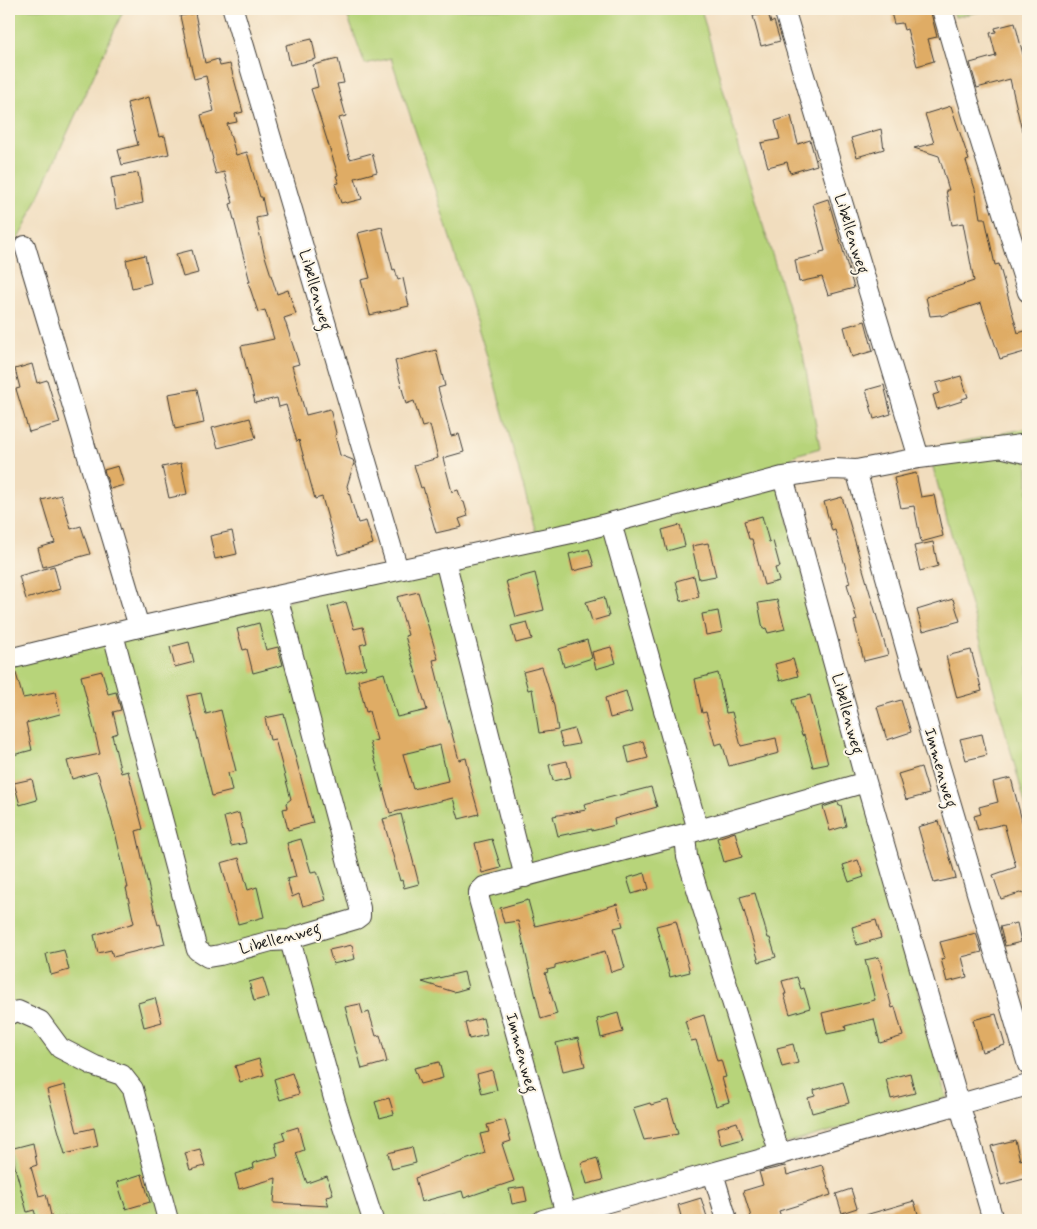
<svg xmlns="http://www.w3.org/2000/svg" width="1037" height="1229" font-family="Mynerve,sans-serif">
	<rect width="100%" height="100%" fill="#fcf5e5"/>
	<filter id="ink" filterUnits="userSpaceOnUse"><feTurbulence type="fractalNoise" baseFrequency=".02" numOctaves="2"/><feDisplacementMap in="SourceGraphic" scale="10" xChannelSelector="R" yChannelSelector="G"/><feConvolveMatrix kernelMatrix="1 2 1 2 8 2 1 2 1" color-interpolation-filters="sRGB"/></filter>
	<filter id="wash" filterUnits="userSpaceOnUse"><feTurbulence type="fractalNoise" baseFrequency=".0096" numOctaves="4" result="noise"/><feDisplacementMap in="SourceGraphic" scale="20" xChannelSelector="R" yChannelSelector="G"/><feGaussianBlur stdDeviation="1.12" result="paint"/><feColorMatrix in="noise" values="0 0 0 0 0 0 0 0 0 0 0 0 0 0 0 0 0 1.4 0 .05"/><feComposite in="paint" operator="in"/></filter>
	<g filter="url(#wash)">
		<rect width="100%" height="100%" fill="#f1ddbe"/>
		<path fill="#b7d47a" stroke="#6a784b" d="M 9,9 L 124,9 L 24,228 L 9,254 Z
			M 345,9 L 701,9 L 742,158 L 803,354 L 820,448 L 795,455 L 780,470 L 536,533 L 490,366 L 436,193 L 391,58 L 365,64 Z
			M 953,9 L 992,9 L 955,17 Z
			M 1028,428 L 1028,814 L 928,449 Z
			M 779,487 L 861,775 L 947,1098 L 518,1220 L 9,1220 L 9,665 Z"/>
		<g id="blocks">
			<path fill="#dfac65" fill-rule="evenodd" d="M 890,9 L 930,9 L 937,37 L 928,39 L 934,61 L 917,66 L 907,29 L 904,30 L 902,23 L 894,24 Z
				M 195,13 L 205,63 L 218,59 L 220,66 L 230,64 L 243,112 L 235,114 L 237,122 L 227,124 L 236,155 L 247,152 L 260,197 L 262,197 L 266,216 L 256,218 L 264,253 L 277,294 L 288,290 L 296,314 L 284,318 L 299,364 L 292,366 L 306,415 L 330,409 L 336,433 L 335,436 L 340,455 L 353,460 L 354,463 L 347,486 L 358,523 L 366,521 L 373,544 L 338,555 L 322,497 L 315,499 L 299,440 L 297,442 L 286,405 L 279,407 L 277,398 L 255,403 L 241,346 L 274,339 L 265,310 L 258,312 L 248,282 L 250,282 L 230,204 L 233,203 L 224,172 L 216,174 L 212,160 L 213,159 L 201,115 L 214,111 L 206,76 L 194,79 L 180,16 Z
				M 768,13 L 771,23 L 774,21 L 780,41 L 761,46 L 753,16 Z
				M 1015,23 L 1028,74 L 1028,131 L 1022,131 L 1010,79 L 977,88 L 970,63 L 996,56 L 990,33 L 996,32 L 995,28 Z
				M 312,39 L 316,59 L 290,65 L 286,45 Z
				M 338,59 L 344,83 L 337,84 L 346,116 L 339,118 L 350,159 L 372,153 L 377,172 L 355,178 L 362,199 L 346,203 L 345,202 L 341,203 L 335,184 L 339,183 L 336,176 L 338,175 L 311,89 L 318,87 L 313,65 Z
				M 149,97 L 159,137 L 165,136 L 169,154 L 122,165 L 118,150 L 138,145 L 127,103 Z
				M 951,106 L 969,160 L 966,161 L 975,189 L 980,218 L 985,218 L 995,265 L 999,264 L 1018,333 L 1028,330 L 1028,351 L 1000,359 L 981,303 L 941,316 L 941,315 L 930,316 L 926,297 L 974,281 L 963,223 L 952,225 L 946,190 L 949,190 L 939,156 L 914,148 L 934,143 L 925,114 Z
				M 791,116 L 798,144 L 810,140 L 817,165 L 790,173 L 787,162 L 768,167 L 761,143 L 780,139 L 775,121 Z
				M 881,129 L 884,149 L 857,157 L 851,138 Z
				M 138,173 L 143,203 L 116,209 L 111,178 Z
				M 828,199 L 854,288 L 828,295 L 822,277 L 799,282 L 795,260 L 820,254 L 820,252 L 825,251 L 813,204 Z
				M 382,227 L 393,270 L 395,269 L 398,280 L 403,278 L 409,306 L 370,315 L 361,280 L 370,278 L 358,233 Z
				M 192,250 L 198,273 L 183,277 L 176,254 Z
				M 145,255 L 151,283 L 132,288 L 126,260 Z
				M 865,321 L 873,351 L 852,357 L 844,327 Z
				M 436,350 L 445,386 L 438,388 L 451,436 L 459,434 L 464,452 L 443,458 L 452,492 L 458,490 L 462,502 L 464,502 L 468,516 L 459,519 L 462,527 L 436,533 L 423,487 L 421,488 L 414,465 L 438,458 L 430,425 L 422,427 L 414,401 L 406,404 L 395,361 Z
				M 32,364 L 37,383 L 47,380 L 60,423 L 29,432 L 16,389 L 20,388 L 15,369 Z
				M 961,376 L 968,397 L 962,399 L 962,401 L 937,409 L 933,395 L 939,393 L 936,383 Z
				M 884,385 L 891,414 L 874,419 L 866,390 Z
				M 197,389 L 204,423 L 175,429 L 168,394 Z
				M 250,418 L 256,438 L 218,448 L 212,428 Z
				M 181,463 L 187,494 L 169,498 L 162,467 Z
				M 118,466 L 124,485 L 110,489 L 104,470 Z
				M 916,473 L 921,497 L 934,495 L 943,536 L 921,542 L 914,506 L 901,508 L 894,478 Z
				M 61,495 L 71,529 L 81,526 L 90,554 L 43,567 L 38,548 L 55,543 L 42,500 Z
				M 842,497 L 888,655 L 864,661 L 854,621 L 857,620 L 847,584 L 850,583 L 835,530 L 832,531 L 824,502 Z
				M 762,516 L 769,542 L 773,541 L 780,567 L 775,568 L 779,581 L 764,585 L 752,539 L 749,539 L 744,521 Z
				M 680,525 L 685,546 L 667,551 L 662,530 Z
				M 232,531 L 237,554 L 215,559 L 210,536 Z
				M 933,542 L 938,566 L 920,571 L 914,546 Z
				M 708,543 L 716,576 L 699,579 L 692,546 Z
				M 589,549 L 594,566 L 573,571 L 569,554 Z
				M 54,566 L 60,589 L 26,599 L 19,576 Z
				M 535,573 L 544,610 L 516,617 L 506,581 Z
				M 694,576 L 699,597 L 681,601 L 676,581 Z
				M 418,592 L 438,659 L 433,660 L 444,704 L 459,760 L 466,758 L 470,775 L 468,775 L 479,814 L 459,819 L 453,798 L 390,813 L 370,742 L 377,740 L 369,711 L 366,712 L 358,680 L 384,673 L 397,717 L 427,710 L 405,636 L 408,635 L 397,597 ZM 440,745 L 448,781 L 413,789 L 403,754 Z
				M 604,597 L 609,616 L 592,621 L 586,602 Z
				M 953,599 L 960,621 L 923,631 L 917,610 Z
				M 777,600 L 785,629 L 768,633 L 766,628 L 763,629 L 758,603 Z
				M 346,602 L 354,629 L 363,627 L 367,643 L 360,645 L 366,668 L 346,673 L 328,607 Z
				M 718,611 L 722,632 L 706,635 L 702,614 Z
				M 527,622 L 532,639 L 516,643 L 511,626 Z
				M 259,623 L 266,650 L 278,647 L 283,665 L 253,673 L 247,649 L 243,650 L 237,629 Z
				M 587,640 L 592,658 L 564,667 L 559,649 Z
				M 189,642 L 194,662 L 175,667 L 170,647 Z
				M 611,647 L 616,663 L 596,669 L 592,652 Z
				M 971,650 L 982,691 L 957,698 L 946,656 Z
				M 793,659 L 798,676 L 780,681 L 775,664 Z
				M 542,667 L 554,706 L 558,730 L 539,733 L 532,689 L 528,690 L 523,672 Z
				M 15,670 L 23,698 L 55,692 L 60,714 L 26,723 L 32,750 L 13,755 L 9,740 L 9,671 Z
				M 102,671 L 108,694 L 116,692 L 121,710 L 113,712 L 118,733 L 112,735 L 121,773 L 128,771 L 143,829 L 136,831 L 150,893 L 158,925 L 160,924 L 165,944 L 113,957 L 111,950 L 98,953 L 94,935 L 134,923 L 126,888 L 128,888 L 116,836 L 98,774 L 96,772 L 72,779 L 67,761 L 100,754 L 81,676 Z
				M 718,673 L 726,713 L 732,712 L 741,746 L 776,738 L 779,753 L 729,766 L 722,743 L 715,745 L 706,712 L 702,713 L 695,679 Z
				M 626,691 L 632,712 L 610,718 L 605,698 Z
				M 201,693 L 206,714 L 221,710 L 236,771 L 228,773 L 232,791 L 212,796 L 187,696 Z
				M 810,695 L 828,764 L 813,767 L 804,735 L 802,736 L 792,700 Z
				M 901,700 L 911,732 L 887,740 L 877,707 Z
				M 284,714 L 313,823 L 288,830 L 283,809 L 287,808 L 286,803 L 291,799 L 275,739 L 270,740 L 265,718 Z
				M 574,729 L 579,744 L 563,747 L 559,733 Z
				M 982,734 L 987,755 L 966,760 L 960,739 Z
				M 643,741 L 648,758 L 629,763 L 625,746 Z
				M 567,761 L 571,777 L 553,781 L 549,765 Z
				M 921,767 L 929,794 L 906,800 L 898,774 Z
				M 1011,778 L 1028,844 L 1028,894 L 1024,894 L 1023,892 L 1001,899 L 993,875 L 1016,867 L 1004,824 L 978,830 L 974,816 L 981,814 L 979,807 L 998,802 L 993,782 Z
				M 32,779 L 37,800 L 20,805 L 14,783 Z
				M 651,787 L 657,807 L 614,819 L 615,825 L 592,831 L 592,829 L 558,836 L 553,816 L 586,810 L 584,804 Z
				M 838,802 L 839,806 L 841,805 L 846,826 L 830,831 L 823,807 Z
				M 239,813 L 246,843 L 231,846 L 224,817 Z
				M 401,814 L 419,884 L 404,888 L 402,880 L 400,881 L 383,819 Z
				M 939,821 L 956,878 L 934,883 L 918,827 Z
				M 735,832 L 742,857 L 724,862 L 717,838 Z
				M 301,839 L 311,872 L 317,871 L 326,900 L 303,906 L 299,894 L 292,897 L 287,879 L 296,877 L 287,843 Z
				M 492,839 L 501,868 L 482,873 L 475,843 Z
				M 239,858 L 248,890 L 257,887 L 264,917 L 238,924 L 221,863 Z
				M 858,860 L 864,877 L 849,882 L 843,865 Z
				M 645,873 L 649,889 L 632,894 L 627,878 Z
				M 755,893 L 768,938 L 770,938 L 776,957 L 759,962 L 740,897 Z
				M 528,900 L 535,926 L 582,915 L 617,904 L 623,926 L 614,928 L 625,968 L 611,972 L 605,951 L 555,965 L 555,968 L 547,970 L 548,972 L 545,973 L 557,1014 L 541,1019 L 518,921 L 504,923 L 500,908 Z
				M 876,920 L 881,938 L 857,945 L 852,927 Z
				M 676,921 L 690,972 L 670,977 L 656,926 Z
				M 1017,923 L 1021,942 L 1005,946 L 1000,927 Z
				M 976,933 L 982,952 L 962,957 L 967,977 L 947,982 L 941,959 L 945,958 L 940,942 Z
				M 352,945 L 355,959 L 333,964 L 329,950 Z
				M 64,950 L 69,970 L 51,975 L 46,954 Z
				M 879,957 L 892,1008 L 895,1007 L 903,1036 L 880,1043 L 874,1019 L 845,1026 L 846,1030 L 827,1034 L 822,1013 L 875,1000 L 865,960 Z
				M 464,972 L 468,988 L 454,992 L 422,982 Z
				M 797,977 L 801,989 L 804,988 L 810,1008 L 790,1014 L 784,994 L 786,994 L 782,981 Z
				M 263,978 L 269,997 L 254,1001 L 249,982 Z
				M 155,998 L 162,1022 L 144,1027 L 138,1003 Z
				M 360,1004 L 363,1014 L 369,1012 L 376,1036 L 380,1035 L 387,1062 L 362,1069 L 345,1007 Z
				M 618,1013 L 623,1032 L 601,1038 L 597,1019 Z
				M 996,1014 L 1005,1045 L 982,1052 L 973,1020 Z
				M 704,1015 L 717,1061 L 721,1060 L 726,1077 L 722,1078 L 729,1102 L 716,1106 L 696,1040 L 691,1041 L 685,1021 Z
				M 483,1018 L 487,1035 L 469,1039 L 465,1023 Z
				M 578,1038 L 585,1066 L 563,1071 L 556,1043 Z
				M 793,1044 L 798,1063 L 782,1067 L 777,1048 Z
				M 259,1059 L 264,1075 L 240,1082 L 235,1066 Z
				M 439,1062 L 443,1078 L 420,1084 L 414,1068 Z
				M 492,1070 L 497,1090 L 482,1094 L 477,1074 Z
				M 292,1073 L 299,1094 L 280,1100 L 274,1079 Z
				M 910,1073 L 915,1093 L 891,1099 L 886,1079 Z
				M 843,1082 L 849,1103 L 812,1113 L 808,1098 L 815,1096 L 814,1090 Z
				M 65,1085 L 77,1132 L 94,1128 L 98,1146 L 65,1154 L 47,1090 Z
				M 389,1098 L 394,1114 L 380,1118 L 375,1102 Z
				M 668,1100 L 678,1134 L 644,1140 L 633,1108 L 650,1103 L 651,1105 Z
				M 505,1120 L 511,1141 L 502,1144 L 514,1181 L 464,1198 L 462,1191 L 421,1202 L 415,1178 L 485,1153 L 480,1134 L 489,1132 L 487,1125 Z
				M 737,1122 L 743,1139 L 721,1145 L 717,1128 Z
				M 298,1127 L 304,1150 L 296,1153 L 307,1183 L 327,1176 L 333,1194 L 326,1197 L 329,1206 L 274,1203 L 276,1178 L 239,1189 L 235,1174 L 254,1168 L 253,1163 L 278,1156 L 275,1143 L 285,1140 L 282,1132 Z
				M 1015,1140 L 1020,1160 L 1028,1158 L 1028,1178 L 1001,1185 L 991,1146 Z
				M 33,1143 L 37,1165 L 31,1167 L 39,1196 L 46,1194 L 52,1220 L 37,1220 L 34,1210 L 27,1212 L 19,1182 L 10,1149 Z
				M 412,1147 L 416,1163 L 392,1169 L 388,1153 Z
				M 200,1149 L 205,1166 L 190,1170 L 185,1153 Z
				M 597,1158 L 603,1180 L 587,1184 L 581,1163 Z
				M 822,1165 L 831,1195 L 779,1211 L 781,1217 L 768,1220 L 752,1220 L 743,1191 L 763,1185 L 759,1172 L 785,1166 L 787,1175 Z
				M 142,1174 L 150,1202 L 126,1209 L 117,1182 Z
				M 524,1187 L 527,1201 L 512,1204 L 509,1189 Z
				M 851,1189 L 857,1208 L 842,1213 L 836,1194 Z
				M 701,1198 L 708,1220 L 682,1220 L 678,1205 Z
				M 914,1201 L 920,1220 L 862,1220 L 862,1216 Z"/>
		</g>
	</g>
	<g filter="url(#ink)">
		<use href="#blocks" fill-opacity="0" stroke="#3c3934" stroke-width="1"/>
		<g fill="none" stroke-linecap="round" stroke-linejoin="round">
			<g stroke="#3c3934" stroke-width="12">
				<path id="lane" d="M 1003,453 L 1028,459"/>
			</g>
			<g stroke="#3c3934" stroke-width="22">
				<path id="street" d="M 233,9 L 398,570
					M 784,9 L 919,458
					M 942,9 L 974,120 L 1028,292
					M 25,246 L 139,627
					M 856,470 L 933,744 L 1028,1065
					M 783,477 L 866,782 L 993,1220
					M 611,523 L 698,830
					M 445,560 L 525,877
					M 113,634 L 197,950 L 208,957 L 220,955 L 271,941 L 290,940 L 298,936 L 356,919 L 360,916 L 360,908 L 277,596
					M 9,659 L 139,627 L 277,596 L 576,532 L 783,477 L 833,469 L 856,470 L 919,458 L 1028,444
					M 685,834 L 687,857 L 780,1155
					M 290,940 L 335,1102 L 373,1220
					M 9,1014 L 18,1011 L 40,1021 L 60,1048 L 95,1066 L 122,1075 L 133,1089 L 168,1220
					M 713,1173 L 727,1220
					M 566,1214 L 479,899 L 479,892 L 484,887 L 685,834 L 866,782
					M 543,1220 L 1028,1085"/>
			</g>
			<use href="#lane" stroke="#fff" stroke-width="10"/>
			<use href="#street" stroke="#fff" stroke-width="20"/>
		</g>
	</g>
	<g text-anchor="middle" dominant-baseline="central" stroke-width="4" stroke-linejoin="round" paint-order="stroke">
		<g font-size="16" fill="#1c1c1c" stroke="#fcf5e5">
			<text transform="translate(851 234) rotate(73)">Libellenweg</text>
			<text transform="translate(315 290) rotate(74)">Libellenweg</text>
			<text transform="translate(847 714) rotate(75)">Libellenweg</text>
			<text transform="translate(940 768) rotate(74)">Immenweg</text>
			<text transform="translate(280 939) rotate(-15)">Libellenweg</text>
			<text transform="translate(521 1053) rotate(75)">Immenweg</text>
		</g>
	</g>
	<rect width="1037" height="1229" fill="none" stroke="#fcf5e5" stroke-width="30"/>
</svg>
